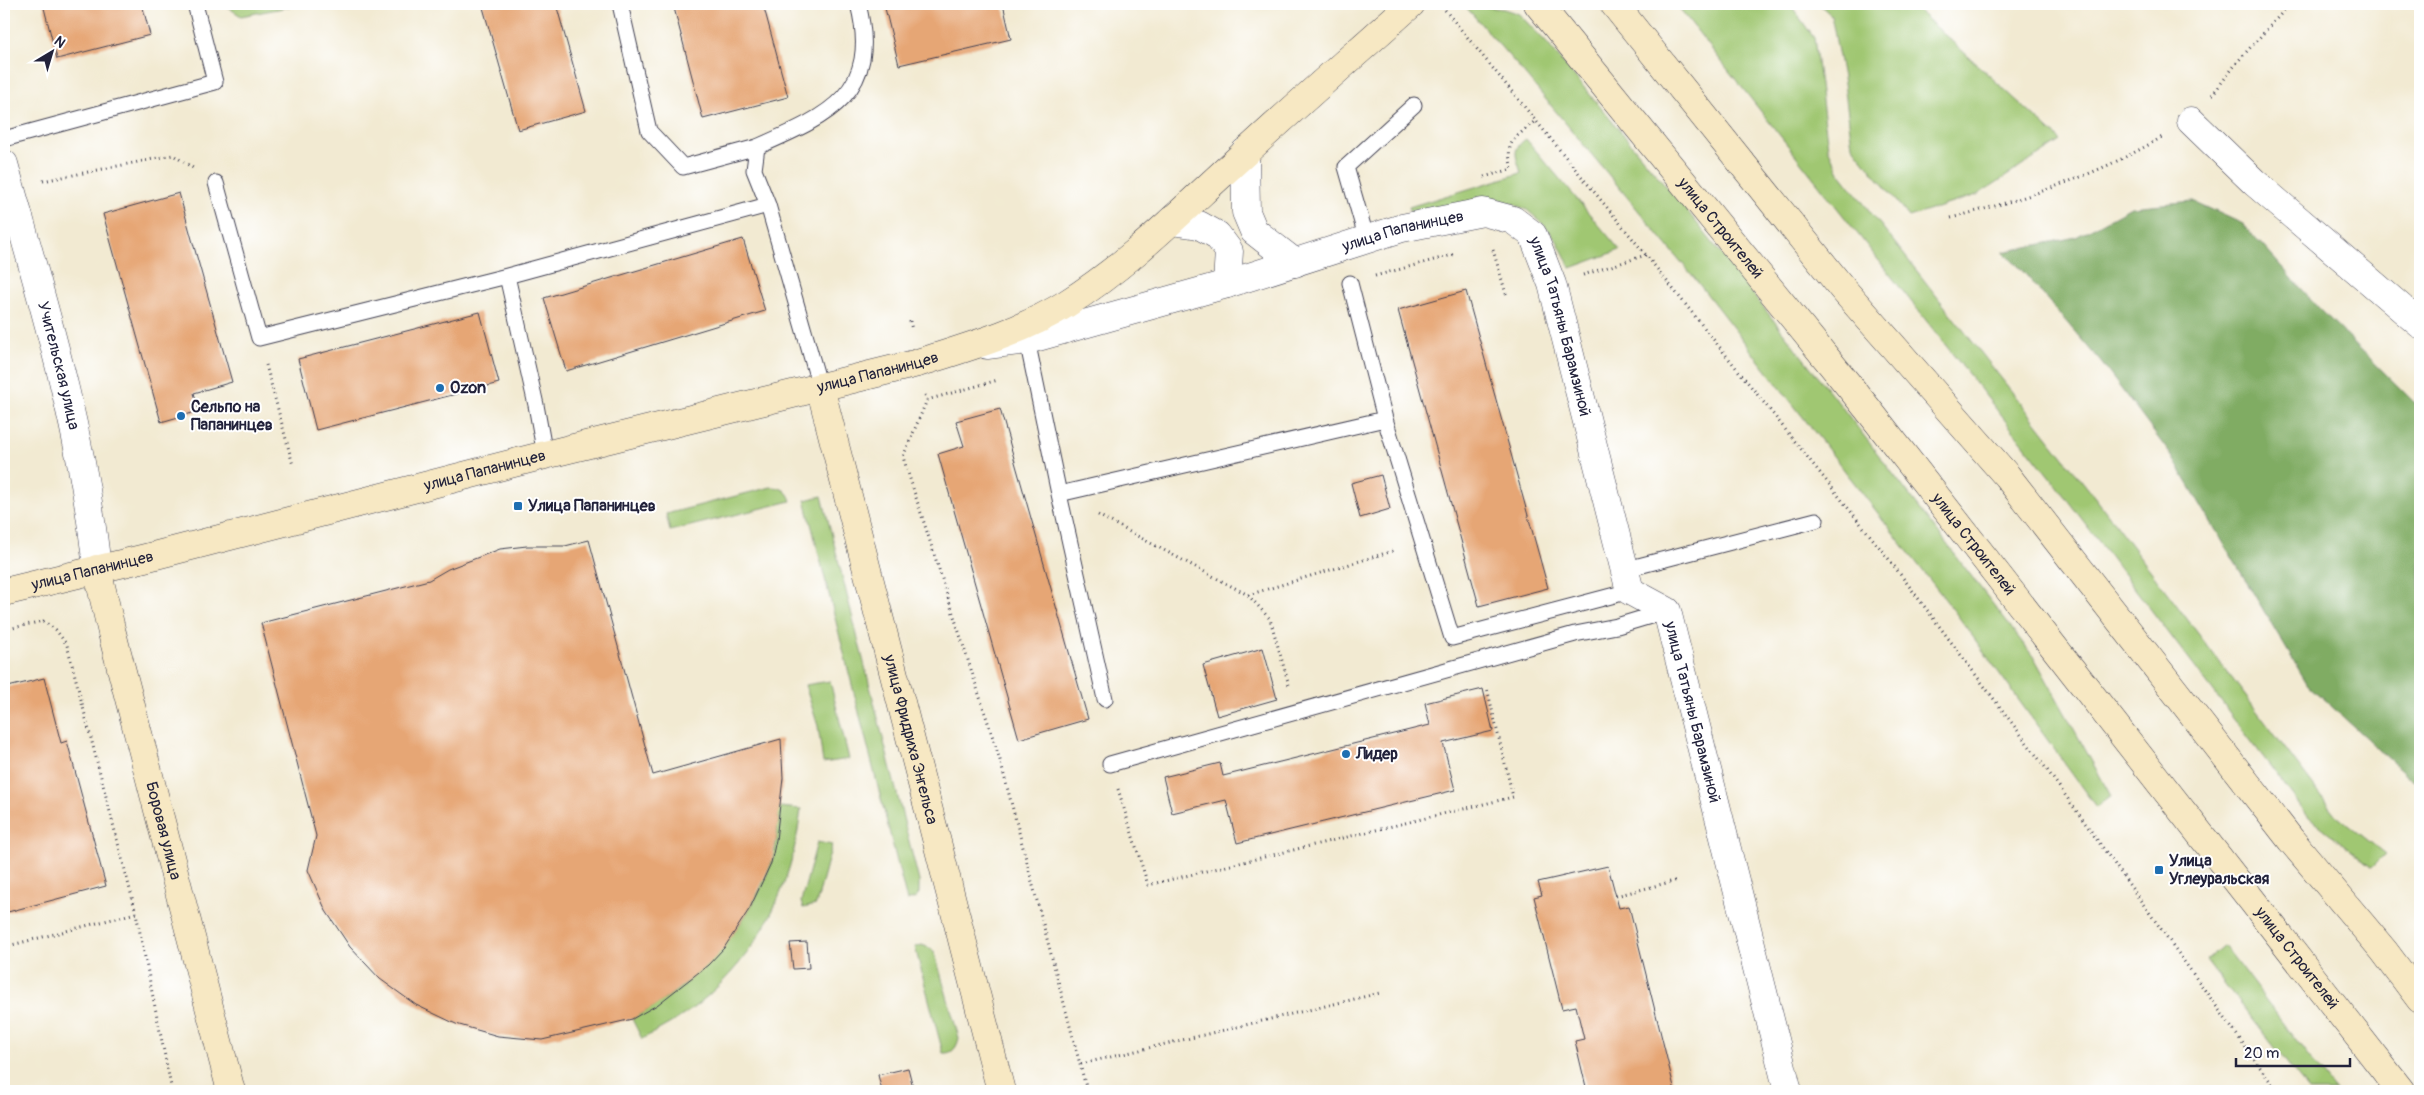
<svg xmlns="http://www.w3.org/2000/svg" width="2424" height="1095" font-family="Pangolin,sans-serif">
	<rect width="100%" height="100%" fill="#fff"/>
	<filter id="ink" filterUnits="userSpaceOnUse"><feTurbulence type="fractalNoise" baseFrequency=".02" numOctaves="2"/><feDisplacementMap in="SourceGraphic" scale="10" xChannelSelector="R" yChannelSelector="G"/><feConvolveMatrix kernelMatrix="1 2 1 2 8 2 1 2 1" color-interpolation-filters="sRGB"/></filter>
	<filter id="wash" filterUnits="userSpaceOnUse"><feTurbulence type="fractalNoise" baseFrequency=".0096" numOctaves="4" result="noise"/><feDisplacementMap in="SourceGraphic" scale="20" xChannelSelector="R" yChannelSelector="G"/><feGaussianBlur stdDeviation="1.12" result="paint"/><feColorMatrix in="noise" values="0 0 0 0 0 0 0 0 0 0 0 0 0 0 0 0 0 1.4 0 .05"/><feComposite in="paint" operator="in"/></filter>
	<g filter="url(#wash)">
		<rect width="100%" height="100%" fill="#f2ead2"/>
		<path fill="#a0c772" stroke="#617456" d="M 223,4 L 304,4 L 241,16 Z
			M 1676,4 L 1790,4 L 1814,38 L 1828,148 L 1839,172 L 2097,500 L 2334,813 L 2385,854 L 2372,867 L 2309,817 L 2049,476 Z
			M 1819,4 L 1911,4 L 2061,141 L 1977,195 L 1909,217 L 1852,146 L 1844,83 L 1831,15 Z
			M 1478,6 L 1504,9 L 1519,14 L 1546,42 L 1693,218 L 1838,402 L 2035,659 L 2111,796 L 2096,807 L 1955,612 L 1692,275 L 1523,72 L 1466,7 Z
			M 1526,139 L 1620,250 L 1571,268 L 1556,239 L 1541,222 L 1527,210 L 1511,203 L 1496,198 L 1412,216 L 1409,207 L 1521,173 C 1517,157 1510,150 1526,139 Z
			M 771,487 C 782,487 788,491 791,501 L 670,531 L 666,514 Z
			M 822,496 L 919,881 L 919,893 L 916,898 L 907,901 L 805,500 Z
			M 830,681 L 849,759 L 823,763 L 818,726 L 805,685 Z
			M 779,807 L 801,809 C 792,888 760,954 697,1005 C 680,1019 660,1029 642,1039 L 632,1019 C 696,985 745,933 771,864 C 778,846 777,826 779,807 Z
			M 817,842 L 832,845 L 816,905 L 803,908 L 801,902 Z
			M 922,945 L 932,949 L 935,954 L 959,1038 C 957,1047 953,1054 943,1053 L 915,947 Z
			M 2224,945 L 2335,1091 L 2309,1091 L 2206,960 Z"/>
		<path fill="#80ac64" stroke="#516750" d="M 2193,201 L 2243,224 L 2318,307 L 2420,408 L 2420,785 L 2411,779 L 2308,685 L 2171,455 L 2100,361 L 2020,268 L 2003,252 L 2076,237 L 2131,207 Z"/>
		<g id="blocks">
			<path fill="#e6a675" d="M 43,4 L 142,4 L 150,35 L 57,59 Z
				M 482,4 L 556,4 L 586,111 L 518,130 Z
				M 673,4 L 763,4 L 788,97 L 703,119 Z
				M 884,4 L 1003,4 L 1011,39 L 899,65 Z
				M 179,193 L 232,382 L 194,393 L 199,411 L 161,422 L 103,214 Z
				M 743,239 L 765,311 L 566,371 L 544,298 Z
				M 1466,291 L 1548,588 L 1479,606 L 1398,310 Z
				M 480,312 L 499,383 L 316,430 L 298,359 Z
				M 1000,409 L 1088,719 L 1019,739 L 938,454 L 964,446 L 956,421 Z
				M 1381,475 L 1390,509 L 1360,518 L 1351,483 Z
				M 589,540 L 653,775 L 781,739 L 783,778 L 776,840 L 771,863 L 750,908 L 724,948 L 708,965 L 657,1005 L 632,1019 L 542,1040 L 498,1036 L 456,1024 L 416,1005 L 380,979 L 350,947 L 326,911 L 308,870 L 316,836 L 261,623 L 429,580 L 448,569 L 500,549 L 527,546 L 565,546 Z
				M 1263,648 L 1277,699 L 1217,716 L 1203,665 Z
				M 44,678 L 61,743 L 67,741 L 106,886 L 4,913 L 4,688 Z
				M 1483,689 L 1493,731 L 1443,743 L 1455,790 L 1237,843 L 1226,800 L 1172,813 L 1163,777 L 1220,763 L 1223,776 L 1430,725 L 1425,703 Z
				M 1608,866 L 1619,908 L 1629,906 L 1675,1091 L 1587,1091 L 1575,1041 L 1584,1039 L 1576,1006 L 1562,1009 L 1534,897 L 1542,895 L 1538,882 Z
				M 807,942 L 809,968 L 793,969 L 790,943 Z
				M 908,1068 L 914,1091 L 882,1091 L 878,1075 Z"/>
		</g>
	</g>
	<g filter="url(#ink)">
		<use href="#blocks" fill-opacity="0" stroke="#414052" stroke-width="1"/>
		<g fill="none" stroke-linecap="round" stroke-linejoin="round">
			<g stroke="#414052" stroke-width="17">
				<path id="lane" d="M 620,4 L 649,131 L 683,167 L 757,147
					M 4,139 L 215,82 L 195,4
					M 216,183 L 259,338 L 507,276 L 768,205 L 754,170 L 757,147 C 828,116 881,94 858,4
					M 768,205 L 820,387
					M 1367,240 L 1346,167 L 1414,105
					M 507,276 L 536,405 L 545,455
					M 1350,283 L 1385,419 L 1452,638 L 1630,591
					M 1027,340 L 1059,494 L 1105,699
					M 1059,494 L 1385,419
					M 1623,570 L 1816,520
					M 1110,764 L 1575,634 L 1617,626 L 1667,611"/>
			</g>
			<g stroke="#414052" stroke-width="29">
				<g id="street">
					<path d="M 2191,121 L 2254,182 L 2420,324"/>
					<path d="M 1245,152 L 1246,212 L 1254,231 L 1295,263"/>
					<path id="s1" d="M 4,164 C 41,297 83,431 97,569"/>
					<path d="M 1171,221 L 1199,225 L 1217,235 L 1229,251 L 1227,284"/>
					<path id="s2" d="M 987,345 L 1027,340 L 1227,284 L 1402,228 L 1483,212 L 1513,220 L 1533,235 L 1552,284 L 1630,591 L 1667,611 L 1788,1091"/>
				</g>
			</g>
			<g stroke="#414052" stroke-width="29">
				<g id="secondary">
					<path id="s3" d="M 1538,4 L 1867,408 L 2401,1091"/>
					<path d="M 1614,4 L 1842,288 L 2007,476 L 2291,840 L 2384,951 L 2420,999"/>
					<path id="s4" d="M 820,387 L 1001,1091"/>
					<path id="s5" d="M 97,569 L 112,633 L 231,1091"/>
					<path id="s6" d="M 4,592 L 145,558 L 545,455 L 918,363 C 968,347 1021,332 1066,304 C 1128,265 1180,212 1234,163 C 1292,109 1352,57 1411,4"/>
				</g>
			</g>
			<path stroke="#414052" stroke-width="3" stroke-dasharray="1 4" stroke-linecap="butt" d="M 1445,10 L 1646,255 L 1888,558 L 2045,767 L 2277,1091
				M 2212,95 L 2239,60 L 2290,4
				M 1484,177 L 1512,169 C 1504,140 1515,139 1535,121
				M 43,181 L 173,155 L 193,168
				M 1951,218 C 2024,199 2097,176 2162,137
				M 1493,250 L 1507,297
				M 1583,275 L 1646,255
				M 1375,276 L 1456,254
				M 910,321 L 912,330
				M 266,365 L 293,465
				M 925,395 L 927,400 L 903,457 L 1000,760 L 1087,1091
				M 927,400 L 998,380
				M 1098,515 L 1248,595 L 1270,619 L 1289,685
				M 1248,595 L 1396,550
				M 4,630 L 43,621 L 56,630 L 67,645 L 136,913 L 172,1091
				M 1118,789 L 1148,885 L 1513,797 L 1487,688
				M 1616,896 L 1678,880
				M 4,947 L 136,913
				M 1081,1064 L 1380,993"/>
			<use href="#lane" stroke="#fff" stroke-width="15"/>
			<use href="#street" stroke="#fff" stroke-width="28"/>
			<use href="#secondary" stroke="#f7e8c3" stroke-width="28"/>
		</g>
	</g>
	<g fill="#1f6fb2" stroke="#fff" stroke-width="2">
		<circle cx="440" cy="388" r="5"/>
		<circle cx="181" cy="416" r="5"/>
		<rect x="513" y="501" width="10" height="10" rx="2.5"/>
		<circle cx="1346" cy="754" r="5"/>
		<rect x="2154" y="865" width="10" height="10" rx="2.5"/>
	</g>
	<g text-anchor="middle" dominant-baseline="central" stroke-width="4" stroke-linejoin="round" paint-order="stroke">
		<g font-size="16" fill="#22223b" stroke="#fff">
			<text stroke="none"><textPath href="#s3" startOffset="289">улица Строителей</textPath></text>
			<text stroke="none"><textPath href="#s2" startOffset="432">улица Папанинцев</textPath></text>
			<text stroke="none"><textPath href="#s2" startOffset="666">улица Татьяны Барамзиной</textPath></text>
			<text stroke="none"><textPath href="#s1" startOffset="209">Учительская улица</textPath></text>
			<text stroke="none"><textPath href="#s6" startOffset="901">улица Папанинцев</textPath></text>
			<text stroke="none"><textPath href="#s6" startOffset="496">улица Папанинцев</textPath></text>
			<text stroke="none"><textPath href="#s3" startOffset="694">улица Строителей</textPath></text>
			<text stroke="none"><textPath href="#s6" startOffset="91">улица Папанинцев</textPath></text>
			<text stroke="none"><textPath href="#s2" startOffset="1086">улица Татьяны Барамзиной</textPath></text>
			<text stroke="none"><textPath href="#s4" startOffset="364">улица Фридриха Энгельса</textPath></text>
			<text stroke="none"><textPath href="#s5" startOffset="270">Боровая улица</textPath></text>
			<text stroke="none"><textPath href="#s3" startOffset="1219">улица Строителей</textPath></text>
		</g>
		<g font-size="16" font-weight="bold" fill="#22223b" stroke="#fff" text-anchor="start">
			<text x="450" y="388">Ozon</text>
			<text x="191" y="407">Сельпо на<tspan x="191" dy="18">Папанинцев</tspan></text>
			<text x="528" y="506">Улица Папанинцев</text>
			<text x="1356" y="754">Лидер</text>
			<text x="2169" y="861">Улица<tspan x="2169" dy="18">Углеуральская</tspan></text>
		</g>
	</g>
	<rect width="2424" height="1095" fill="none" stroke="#fff" stroke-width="20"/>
	<g transform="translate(52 52) rotate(38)" stroke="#ffffff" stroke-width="4" paint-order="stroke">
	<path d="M0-4L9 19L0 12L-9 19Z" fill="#22223b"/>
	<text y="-8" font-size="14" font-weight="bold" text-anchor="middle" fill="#22223b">N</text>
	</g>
	<path d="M2236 1058v8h114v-8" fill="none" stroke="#22223b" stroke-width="2.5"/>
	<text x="2244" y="1058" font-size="15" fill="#22223b" stroke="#ffffff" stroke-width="4" paint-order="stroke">20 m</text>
</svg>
